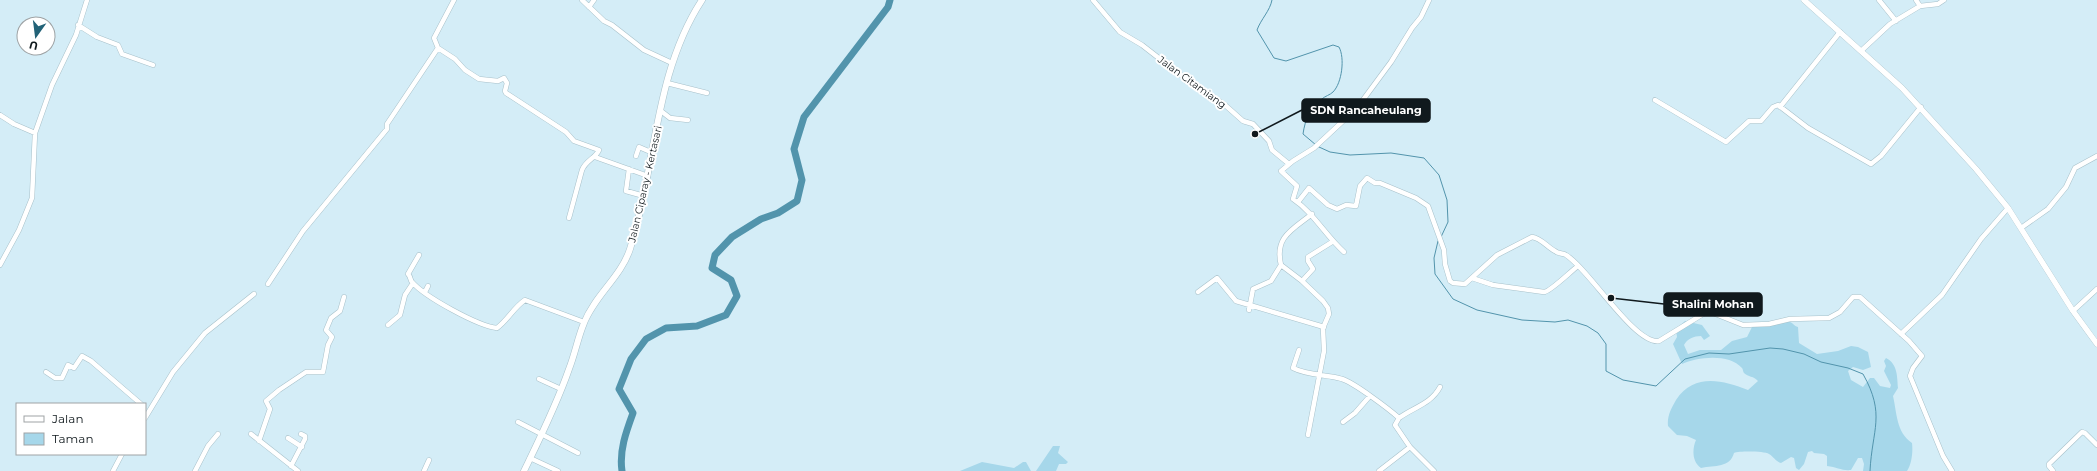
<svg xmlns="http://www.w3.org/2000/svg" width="2097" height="471" font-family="Montserrat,sans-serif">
	<rect width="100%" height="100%" fill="#d4edf7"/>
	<path fill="#a6d7ea" d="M 1685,321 L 1702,325 L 1710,336 L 1704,340 L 1701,336 C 1694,336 1687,339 1684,345 L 1688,354 L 1700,350 L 1721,350 L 1732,341 L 1747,337 L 1752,327 C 1761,327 1785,321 1790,322 C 1793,323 1794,326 1798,327 L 1799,343 L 1817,354 L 1838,351 L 1851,346 L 1858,347 L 1868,352 L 1871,367 L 1863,370 L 1853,367 L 1848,371 L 1851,380 L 1863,387 L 1870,378 L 1874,378 L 1880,386 L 1890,388 L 1891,385 L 1884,371 L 1886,366 L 1884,361 L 1886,358 C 1898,364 1897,377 1898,388 L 1893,396 C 1897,413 1896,432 1912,443 C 1913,451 1912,464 1907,471 L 1863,471 L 1864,464 L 1862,458 L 1858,458 L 1851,470 C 1842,471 1837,467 1827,466 L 1827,456 L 1824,454 L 1814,453 L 1812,451 L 1808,452 L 1804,464 L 1799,470 L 1796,468 L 1794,458 L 1791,457 L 1781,463 C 1775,461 1774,457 1769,454 C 1764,451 1739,451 1734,453 C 1730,468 1715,465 1701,468 C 1692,462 1692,449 1696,440 L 1687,436 L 1677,435 L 1668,426 C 1667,416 1671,409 1676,400 C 1694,373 1722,380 1748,390 L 1758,381 C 1754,376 1748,377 1744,373 C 1743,372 1743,369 1742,368 C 1729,353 1697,357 1682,364 L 1673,344 L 1677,337 L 1676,329 Z
		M 1053,446 L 1060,446 L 1058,453 L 1068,462 L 1066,464 L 1059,464 L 1056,471 L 1036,471 Z
		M 982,462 L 1014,468 L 1023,462 L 1026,462 L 1031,471 L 960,471 Z"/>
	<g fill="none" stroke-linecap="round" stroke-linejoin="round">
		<path stroke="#5294ac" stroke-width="1" d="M 1272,0 C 1270,11 1261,19 1257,30 L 1274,58 L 1286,61 L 1333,45 L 1339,47 C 1345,58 1342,83 1333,92 C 1330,95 1325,96 1322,99 C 1310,107 1305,120 1303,134 L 1316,145
			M 1319,147 L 1330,152 L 1350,155 L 1391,153 L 1424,158 L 1439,175 L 1447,200 L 1448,222 L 1441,237
			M 1438,241 L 1434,258 L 1435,274 L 1453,299 L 1477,310 L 1522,320 L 1555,322 L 1568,320 L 1587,326 L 1598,333 L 1606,344 L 1606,371 L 1623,380 L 1656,386 L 1685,359 L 1709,353 L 1729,354 L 1770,348 L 1783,349 L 1804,354 L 1821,362 L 1848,368 L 1863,374 C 1886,415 1872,429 1870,471"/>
		<path stroke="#5294ac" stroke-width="7" d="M 622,471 C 619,451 626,432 633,413 L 619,389 L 631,359 L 646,339 L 666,328 L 697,326 L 726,315 L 737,296 L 731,280 L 712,268 L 715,255 L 732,237 L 761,219 L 778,213 L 797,201 L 802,180 L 794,149 L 804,117 L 888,7 L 890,0"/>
		<g stroke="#a8c1ca" stroke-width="5.5">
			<path id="minor" d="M 582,0 L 604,21 L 612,25 L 644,50 L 672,63
				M 1093,0 L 1120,32 L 1142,45 L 1178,73 L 1225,105 L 1243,121 L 1253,124 L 1269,141 L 1272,150 L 1289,164
				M 1879,0 L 1896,21
				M 1920,6 L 1938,4 L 1944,0
				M 589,7 L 594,0
				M 78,25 L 97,37 L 118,45 L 122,54 L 153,65
				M 438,48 L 455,59 L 465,70 L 479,79 L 498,81 L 504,78 L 507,83 L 505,91 L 506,93 L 566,132 L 574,141 L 599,150 C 596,158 586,160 582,170 L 569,218
				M 1861,51 L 1890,24 L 1920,6 L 1916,0
				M 667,83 L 707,93
				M 1655,100 L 1726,142 L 1749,121 L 1761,121 L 1773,107 L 1778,105 L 1808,128 L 1871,164 L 1881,156 L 1921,107
				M 1780,107 L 1840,32
				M 661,111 L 670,118 L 688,120
				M 0,115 L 14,124 L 35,133
				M 636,156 L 639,147 L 653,153
				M 595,157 L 648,176
				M 629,169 L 626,191 L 644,196
				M 1298,202 L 1309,188 L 1328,205 L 1337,209 L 1346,205 L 1356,206 L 1360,186 L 1367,178 L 1375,183 L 1380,183 L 1416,198 L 1428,206 L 1444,250 L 1445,264 L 1450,281 L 1453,283 L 1465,284 L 1497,255 L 1532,237 C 1541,238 1547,247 1555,251 C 1558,254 1563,253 1566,255 C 1589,269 1635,345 1659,341 L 1708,311 L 1743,325 L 1769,324 L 1790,319 L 1829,318 L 1840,312 L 1853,297 L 1860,297 L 1909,341 L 1922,356 L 1913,368 L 1910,376 L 1943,456 L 1952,471
				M 2021,228 L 2048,209 L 2066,187 L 2075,168 L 2097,156
				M 1344,252 C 1325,235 1314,213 1293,199 L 1297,186 L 1281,171 L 1293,161 L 1314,148 L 1357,108 L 1391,62 L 1412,28 L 1421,17 L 1429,0
				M 419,255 L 408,274 C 411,277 410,280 412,282 C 425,297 478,326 497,328 C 508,320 514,307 525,300 L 584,322
				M 0,265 L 19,230 L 32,198 L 35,133 L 52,85 L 76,35 L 87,0
				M 1281,265 C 1274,237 1293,229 1312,214
				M 1472,278 L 1493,285 L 1544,292 C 1550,292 1571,271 1578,266
				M 1302,281 L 1323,301 L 1328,308 L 1329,314 L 1323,328 L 1324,351 L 1308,435
				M 268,284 L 303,231 L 387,129 L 387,124 L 438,48 L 434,38 L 454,0
				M 425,292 L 428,286
				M 1198,292 L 1217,278 L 1236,301 L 1324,327
				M 1249,310 L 1253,289 L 1271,281 L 1281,265 L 1302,281 L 1313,269 L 1308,261 L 1308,257 L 1332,242
				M 2073,311 L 2097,289
				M 388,325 L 400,315 L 405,295 L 413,283
				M 1901,334 L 1942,295 L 1981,239 L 2008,208
				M 1299,350 L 1293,368 C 1309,376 1326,374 1342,379 C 1353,382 1389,409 1399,418 L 1395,425 L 1410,447 L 1434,471
				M 46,372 L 55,378 L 62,378 L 68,365 L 74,368 L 82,356 L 91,361 L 141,404
				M 539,379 L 561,389
				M 145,418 L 173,372 L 205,333 L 254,294
				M 1399,418 C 1414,407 1431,404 1440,387
				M 518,422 L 578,453
				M 1343,422 L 1355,413 L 1369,397
				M 251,434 L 298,471
				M 288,438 L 302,447
				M 259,441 L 270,409 L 266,401 L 279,390 L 306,372 L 323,372 L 328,345 L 332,337 L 326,330 L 331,318 L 340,311 L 344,297
				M 530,458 L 558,471
				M 291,466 L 305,439 L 305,436 L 301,434
				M 113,471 L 122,454
				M 195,471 L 208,446 L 218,434
				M 424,471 L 429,460
				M 1379,471 L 1410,447
				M 2053,471 L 2049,466 L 2049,464 L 2082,432 L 2085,433 L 2097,445"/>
		</g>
		<g stroke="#a8c1ca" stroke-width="6">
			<path id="tertiary" d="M 1804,0 L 1902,88 L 1976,169 L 2008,208 L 2073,311 L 2097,344"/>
		</g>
		<g stroke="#a8c1ca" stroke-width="7">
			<path id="secondary" d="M 524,471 C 540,438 557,404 569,369 C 575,354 578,337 584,323 C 595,295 621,277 630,249 C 656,167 654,73 702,0"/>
		</g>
		<use href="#minor" stroke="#fff" stroke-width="4.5"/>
		<use href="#tertiary" stroke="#fff" stroke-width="5.5"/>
		<use href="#secondary" stroke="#fff" stroke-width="6"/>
	</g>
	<g text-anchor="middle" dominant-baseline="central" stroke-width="4" stroke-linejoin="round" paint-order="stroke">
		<g font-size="10" fill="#10191d" stroke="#fff">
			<text transform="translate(1192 82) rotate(36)">Jalan Citamiang</text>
			<text transform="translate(645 184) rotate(-77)">Jalan Ciparay - Kertasari</text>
		</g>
	</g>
	<path fill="none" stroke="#10191d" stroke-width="1.5" d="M1255 134L1302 110M1611 298L1664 304"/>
	<g fill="#10191d" stroke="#fff" stroke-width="1.5">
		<circle cx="1255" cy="134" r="4"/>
		<circle cx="1611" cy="298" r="4"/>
	</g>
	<g fill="#10191d" stroke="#10191d" stroke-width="1.5">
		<rect x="1302" y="99" width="128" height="23" rx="4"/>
		<rect x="1664" y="293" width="98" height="23" rx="4"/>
	</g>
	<g font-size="11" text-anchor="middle" font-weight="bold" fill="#fff">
		<text x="1366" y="114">SDN Rancaheulang</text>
		<text x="1713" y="308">Shalini Mohan</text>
	</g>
	<rect x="16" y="403" width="130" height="52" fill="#ffffff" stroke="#9fa3a5"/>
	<rect x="24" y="416" width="20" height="6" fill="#ffffff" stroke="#9fa3a5"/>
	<text x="52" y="423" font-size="12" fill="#10191d">Jalan</text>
	<rect x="24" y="433" width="20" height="12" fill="#a6d7ea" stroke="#9fa3a5"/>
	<text x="52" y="443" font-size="12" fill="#10191d">Taman</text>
	<g transform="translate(36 36) rotate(194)"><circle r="19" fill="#ffffff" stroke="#9fa3a5"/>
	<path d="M0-3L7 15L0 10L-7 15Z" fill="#226277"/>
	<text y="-6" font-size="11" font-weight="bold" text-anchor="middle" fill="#10191d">U</text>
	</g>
</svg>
